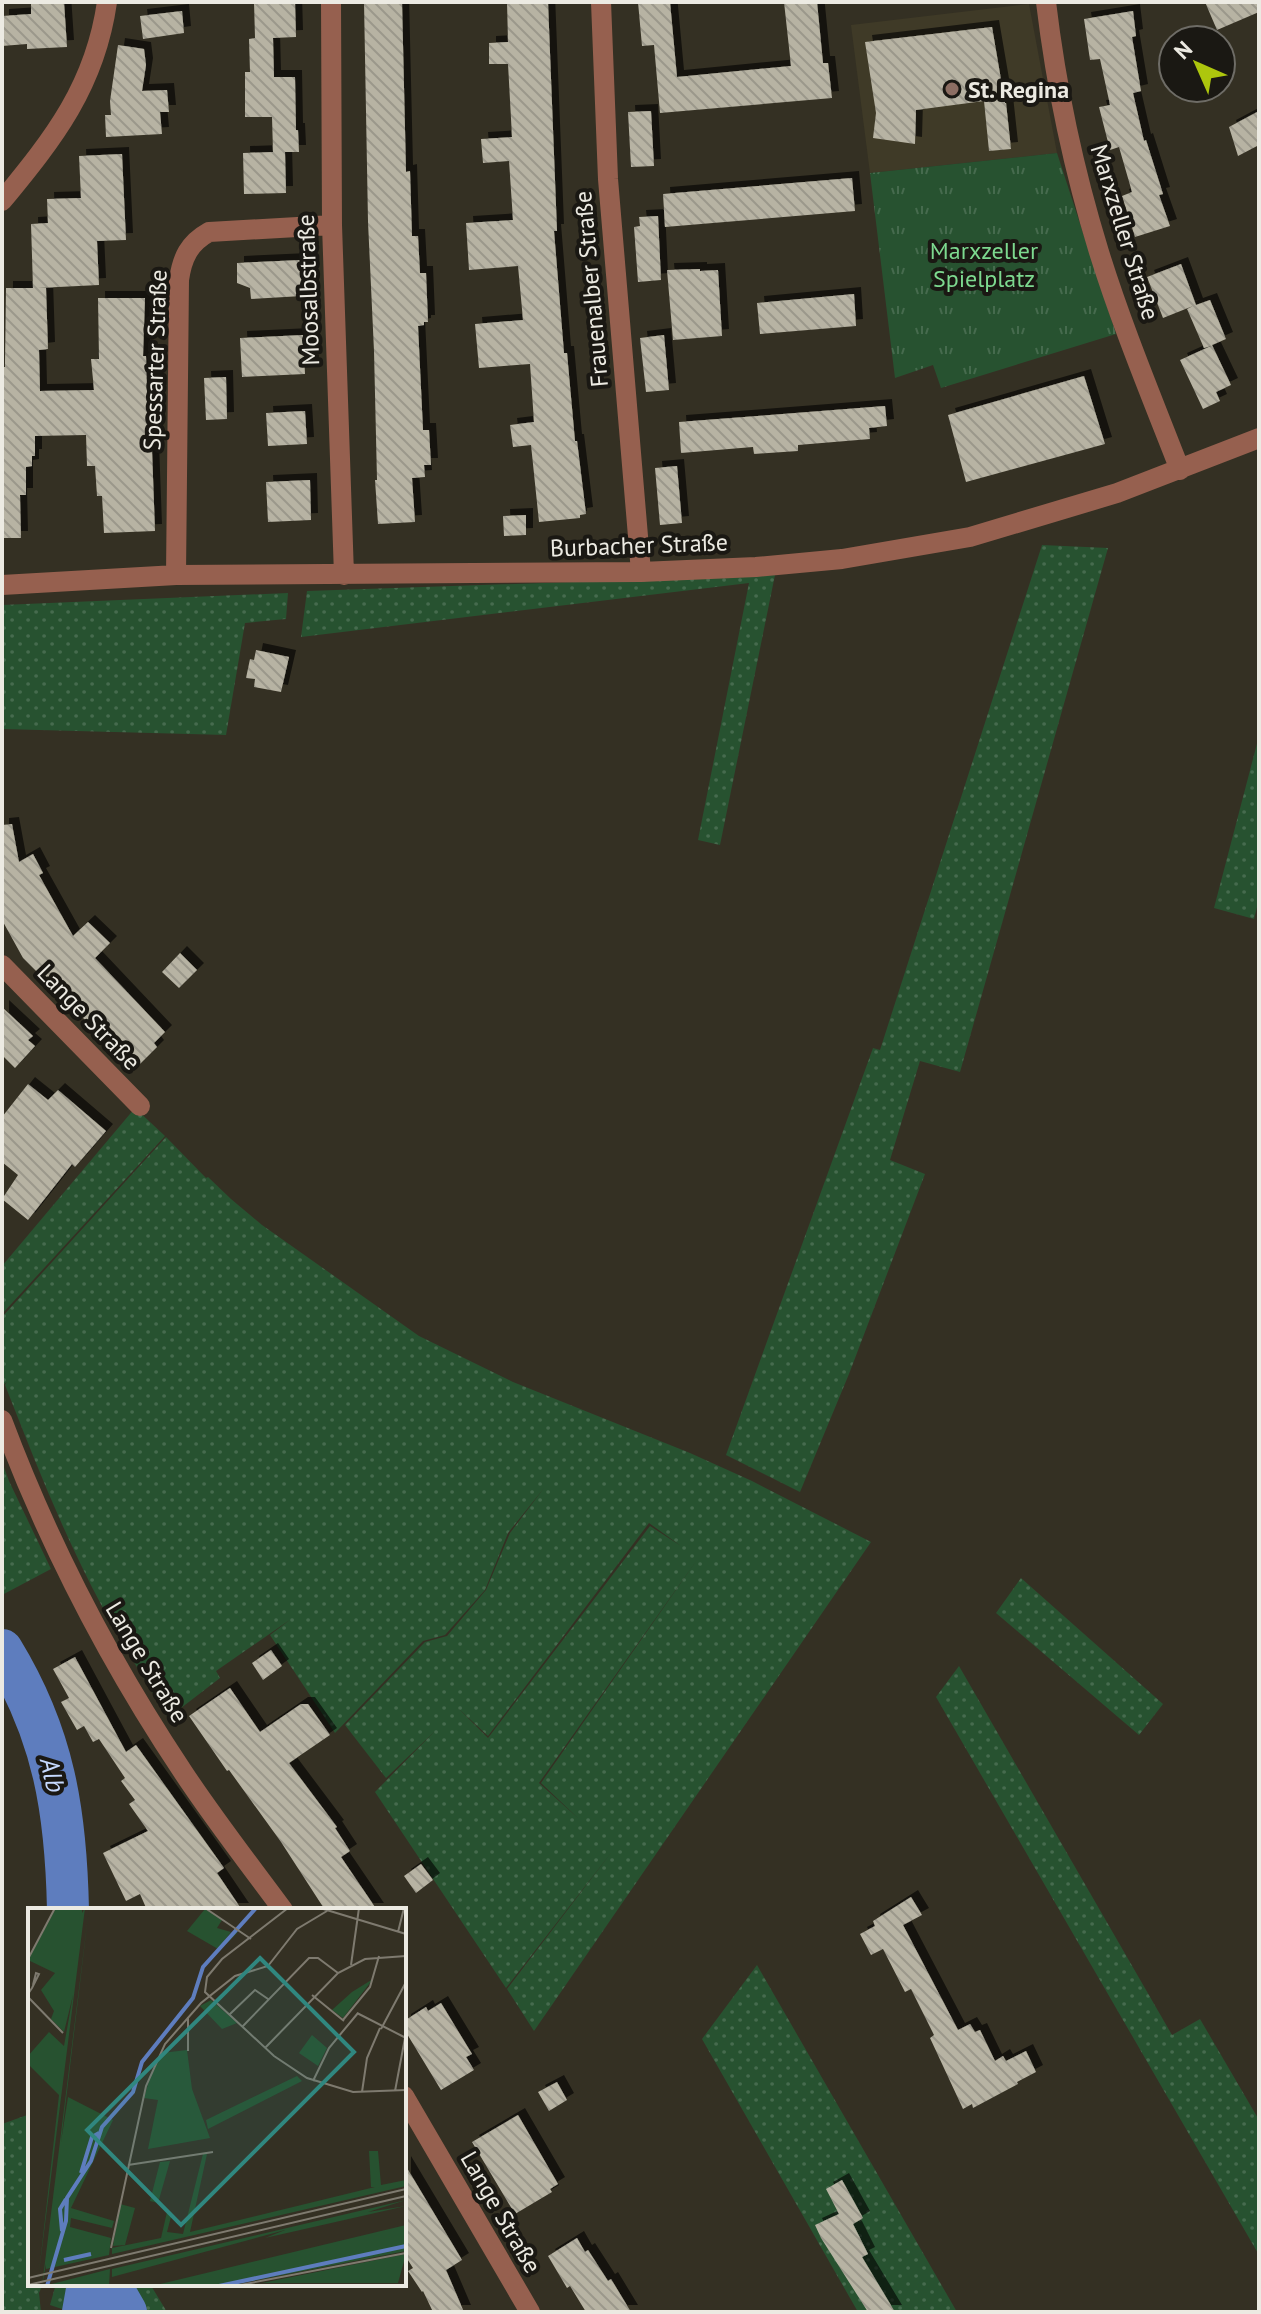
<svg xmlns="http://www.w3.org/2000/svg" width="1261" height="2314" font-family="'PT Sans',sans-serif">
	<defs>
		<pattern id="grass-dots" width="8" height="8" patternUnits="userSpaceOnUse" patternTransform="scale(2)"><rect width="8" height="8" fill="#275230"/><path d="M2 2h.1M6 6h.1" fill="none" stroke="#466b4e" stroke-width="1.8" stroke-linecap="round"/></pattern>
		<pattern id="park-tufts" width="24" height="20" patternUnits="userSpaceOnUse" patternTransform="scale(2)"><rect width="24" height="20" fill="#275230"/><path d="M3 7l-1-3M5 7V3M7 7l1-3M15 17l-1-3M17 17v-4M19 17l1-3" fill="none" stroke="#466b4e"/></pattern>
		<pattern id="building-back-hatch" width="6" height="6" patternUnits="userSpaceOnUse" patternTransform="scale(2)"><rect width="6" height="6" fill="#b7b3a3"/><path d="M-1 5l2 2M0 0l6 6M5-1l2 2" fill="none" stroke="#9b988b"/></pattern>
		<filter id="shadow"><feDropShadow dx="7" dy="-7" stdDeviation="0" flood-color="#0009"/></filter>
	</defs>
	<rect width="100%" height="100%" fill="#343023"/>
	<path fill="#3f3a27" d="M 1029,4 L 1057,153 L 870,173 L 851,25 Z"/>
	<path fill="url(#grass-dots)" fill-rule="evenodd" d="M 1042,545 L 1108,548 L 960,1072 L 920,1061 L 890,1160 L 925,1174 L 849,1374 L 800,1492 L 726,1455 L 873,1048 L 880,1050 Z
		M 775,575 L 720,845 L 698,840 L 749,583 L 301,637 L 307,591 Z
		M 288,593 L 286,619 L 245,623 L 226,735 L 2,729 L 2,605 Z
		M 1259,736 L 1259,899 L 1254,919 L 1214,908 Z
		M 135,1108 L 165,1136 L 2,1314 L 2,1266 Z
		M 166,1137 L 206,1178 L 208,1177 L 231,1199 L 262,1225 L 419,1336 L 513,1382 L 690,1453 L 752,1481 L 871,1542 L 534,2031 L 507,1989 L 614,1849 L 506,1988 L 375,1792 L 435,1731 L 386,1778 L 345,1725 L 425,1642 L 447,1636 L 486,1590 L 510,1533 L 544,1488 L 508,1533 L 485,1590 L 445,1635 L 423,1641 L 335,1733 L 270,1635 L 291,1619 L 216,1671 L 220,1678 L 168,1718 C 138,1669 107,1619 82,1567 C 53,1508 29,1446 5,1385 L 7,1382 L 3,1385 L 2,1317 ZM 649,1523 L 681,1546 L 650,1526 L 488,1738 L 458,1708 L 488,1736 ZM 699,1557 L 541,1783 L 579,1819 L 539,1783 Z
		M 2,1462 L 9,1481 L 51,1569 L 2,1595 Z
		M 1021,1578 L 1163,1704 L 1139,1735 L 996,1613 Z
		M 959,1666 L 1172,2035 L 1200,2019 L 1259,2120 L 1259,2255 L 936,1697 Z
		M 757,1965 L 957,2312 L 858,2312 L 702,2039 Z
		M 30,2114 L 30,2284 L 43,2284 L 39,2293 L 41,2312 L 2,2312 L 2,2124 Z
		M 56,2284 L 150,2284 L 167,2312 L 63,2312 L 62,2309 L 50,2305 Z"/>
	<path fill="url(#park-tufts)" d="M 1057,153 L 1116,334 L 941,388 L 933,365 L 895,378 L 870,173 Z"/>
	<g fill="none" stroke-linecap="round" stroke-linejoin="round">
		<path stroke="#5e7dbe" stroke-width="42" d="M 2,1650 C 54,1735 66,1812 68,1910
			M 110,2284 L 126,2312
			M 83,2312 L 88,2284"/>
	</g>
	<path fill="url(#building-back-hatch)" filter="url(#shadow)" d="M 31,2 L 64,2 L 67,47 L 27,49 L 27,44 L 2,46 L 2,16 L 31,14 Z
		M 254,2 L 295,2 L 296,37 L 273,38 L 274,77 L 295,77 L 296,130 L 298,130 L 299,152 L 285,152 L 286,193 L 244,194 L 243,153 L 273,152 L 272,117 L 245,117 L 245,72 L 250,72 L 249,39 L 255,38 Z
		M 364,2 L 402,2 L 406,172 L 410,171 L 412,236 L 418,236 L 420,273 L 426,273 L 428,322 L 424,322 L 424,325 L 418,326 L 423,430 L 429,430 L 431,465 L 424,465 L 425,477 L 412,478 L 415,522 L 378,524 L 375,480 L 377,480 L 374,351 L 368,222 Z
		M 507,2 L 548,2 L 557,231 L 554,231 L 564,353 L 567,353 L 575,441 L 577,441 L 586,514 L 580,515 L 580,518 L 539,522 L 531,445 L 513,447 L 510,425 L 534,422 L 530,364 L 479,368 L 475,324 L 523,320 L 518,266 L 469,270 L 466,223 L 513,220 L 509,161 L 483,163 L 481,139 L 512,137 L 508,64 L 489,64 L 489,43 L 508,42 Z
		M 638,2 L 670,2 L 677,77 L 791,66 L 784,2 L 817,2 L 823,63 L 828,63 L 832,98 L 660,113 L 654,45 L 642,46 Z
		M 1205,2 L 1259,2 L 1259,12 L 1217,30 Z
		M 182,11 L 184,33 L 143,39 L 140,16 Z
		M 1133,11 L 1136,36 L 1132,37 L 1141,91 L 1133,93 L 1144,141 L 1146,140 L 1163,194 L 1159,195 L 1170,226 L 1135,237 L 1122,196 L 1132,192 L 1119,147 L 1110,150 L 1099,107 L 1110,105 L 1100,59 L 1090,60 L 1084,19 Z
		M 992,27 L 1005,103 L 1006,103 L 1011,149 L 989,151 L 984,101 L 916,110 L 915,144 L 873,138 L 876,113 L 865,42 Z
		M 118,45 L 144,49 L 146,65 L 142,91 L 167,90 L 169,112 L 160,112 L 162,134 L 106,137 L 105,115 L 111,115 L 110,101 Z
		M 651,111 L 654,166 L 631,167 L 628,112 Z
		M 1259,111 L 1259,145 L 1238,156 L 1229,127 Z
		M 122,154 L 126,240 L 97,241 L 99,285 L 38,288 L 46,288 L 48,349 L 39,350 L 40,391 L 94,390 L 91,359 L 99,359 L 98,298 L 145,298 L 143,356 L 146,356 L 148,423 L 151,423 L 155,531 L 104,533 L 102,496 L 97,496 L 95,466 L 87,466 L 86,435 L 35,436 L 35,456 L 32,456 L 32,466 L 26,467 L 26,495 L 20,495 L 21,538 L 2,538 L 2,367 L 5,367 L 5,362 L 6,288 L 33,288 L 31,224 L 48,223 L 47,199 L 81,198 L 79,156 Z
		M 852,178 L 855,211 L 665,227 L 663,194 Z
		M 658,216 L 661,280 L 638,282 L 634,227 L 640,226 L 639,217 Z
		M 301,260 L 302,296 L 251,299 L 250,288 L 237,283 L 237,263 Z
		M 1181,264 L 1196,305 L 1210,300 L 1226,339 L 1212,345 L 1231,385 L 1216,392 L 1220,401 L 1203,409 L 1180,360 L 1211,346 L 1204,348 L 1187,309 L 1193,306 L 1163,318 L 1147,277 Z
		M 700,269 L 700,271 L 718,270 L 722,336 L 673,340 L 667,270 Z
		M 854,294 L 856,326 L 760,334 L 757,303 Z
		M 303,335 L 305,374 L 242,377 L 240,338 Z
		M 664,335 L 669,390 L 646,392 L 640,338 Z
		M 1084,376 L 1105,444 L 966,482 L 948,415 Z
		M 226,377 L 227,419 L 206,420 L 204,378 Z
		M 885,406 L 887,426 L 869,428 L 870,439 L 798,445 L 798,451 L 754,454 L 753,447 L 681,453 L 679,422 Z
		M 305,411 L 307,444 L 268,446 L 266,413 Z
		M 677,466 L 682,523 L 660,525 L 655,468 Z
		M 310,480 L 311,520 L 268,522 L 266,482 Z
		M 526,515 L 526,535 L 504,536 L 503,516 Z
		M 256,650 L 289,657 L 281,692 L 254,687 L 255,679 L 246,678 L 250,659 L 254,660 Z
		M 12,824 L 19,862 L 33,854 L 43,873 L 39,875 L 73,936 L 88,922 L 110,943 L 95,958 L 165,1032 L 154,1043 L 157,1047 L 137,1067 L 133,1064 L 131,1066 L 23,958 L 2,920 L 2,825 Z
		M 180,953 L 197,970 L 179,988 L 162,972 Z
		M 2,1007 L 33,1036 L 28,1040 L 35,1046 L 15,1068 L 2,1055 Z
		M 28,1084 L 48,1100 L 58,1090 L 106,1131 L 75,1167 L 72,1164 L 28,1220 L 2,1199 L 18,1175 L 2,1162 L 2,1117 Z
		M 271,1650 L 282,1666 L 263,1680 L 252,1663 Z
		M 75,1657 L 126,1752 L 136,1745 L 224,1868 L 217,1873 L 242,1910 L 147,1910 L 140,1894 L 126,1901 L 103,1853 L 148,1831 L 129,1804 L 135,1800 L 121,1781 L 125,1778 L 99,1739 L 93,1742 L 84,1726 L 77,1730 L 61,1702 L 69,1698 L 53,1669 Z
		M 230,1688 L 260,1732 L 301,1704 L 308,1704 L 330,1735 L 289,1763 L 337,1827 L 335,1828 L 350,1851 L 341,1857 L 377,1910 L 325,1910 L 281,1842 L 229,1770 L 227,1771 L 189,1716 Z
		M 421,1864 L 433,1880 L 416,1893 L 404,1876 Z
		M 911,1897 L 922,1915 L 903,1925 L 958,2030 L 970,2024 L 975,2032 L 980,2030 L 995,2061 L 1003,2056 L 1006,2061 L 1026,2051 L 1036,2072 L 1017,2082 L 1018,2084 L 973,2108 L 972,2104 L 963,2109 L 930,2038 L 934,2035 L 911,1989 L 905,1992 L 883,1949 L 871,1955 L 860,1934 L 875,1926 L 873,1921 Z
		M 441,2003 L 472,2054 L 466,2057 L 474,2070 L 441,2090 L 404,2029 L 404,2021 L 426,2007 L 428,2011 Z
		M 557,2082 L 567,2100 L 549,2111 L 538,2092 Z
		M 518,2115 L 558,2184 L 550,2189 L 552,2192 L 515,2214 L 472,2142 Z
		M 404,2163 L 462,2260 L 446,2270 L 464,2312 L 433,2312 L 423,2291 L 422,2292 L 408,2271 L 413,2268 L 404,2254 Z
		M 842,2180 L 863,2218 L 853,2224 L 868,2254 L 862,2257 L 895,2312 L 868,2312 L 821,2238 L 815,2225 L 839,2214 L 826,2189 Z
		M 577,2238 L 585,2252 L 588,2250 L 608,2281 L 611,2279 L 631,2312 L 586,2312 L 570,2286 L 567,2288 L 548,2256 Z"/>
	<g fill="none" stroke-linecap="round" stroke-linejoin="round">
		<path stroke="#96604f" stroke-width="20" d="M 331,2 L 332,225 L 344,575
			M 601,2 L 608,179 L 641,572
			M 1046,2 C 1056,86 1074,171 1099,252 C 1122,326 1152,398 1180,470
			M 2,201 C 54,138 95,86 107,2
			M 176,575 L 179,280 C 182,258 189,243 209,232 L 332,225
			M 2,585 L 176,575 L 641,572 L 756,567 L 842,559 L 970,537 L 1117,493 L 1259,438
			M 2,965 L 140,1106
			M 2,1420 C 49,1545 109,1661 183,1772 C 214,1819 249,1864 283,1910
			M 404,2096 L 530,2312"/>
	</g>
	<circle fill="#8d6e63" stroke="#1a1813" stroke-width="3" cx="952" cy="89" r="8"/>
	<g text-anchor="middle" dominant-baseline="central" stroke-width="8" stroke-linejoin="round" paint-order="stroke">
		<g font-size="24" font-weight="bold" fill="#eceae2" stroke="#1a1813" text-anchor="start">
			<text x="968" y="89">St. Regina</text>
		</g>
		<g font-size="24" fill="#eceae2" stroke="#1a1813">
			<text transform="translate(1125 232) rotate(73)">Marxzeller Straße</text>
			<text transform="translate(591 289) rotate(-95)">Frauenalber Straße</text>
			<text transform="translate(308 290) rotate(-92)">Moosalbstraße</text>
			<text transform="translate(155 360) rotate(-88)">Spessarter Straße</text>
			<text transform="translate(639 545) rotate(-2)">Burbacher Straße</text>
			<text transform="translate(89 1017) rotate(46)">Lange Straße</text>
			<text transform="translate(147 1662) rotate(59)">Lange Straße</text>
			<text transform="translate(501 2212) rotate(60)">Lange Straße</text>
		</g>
		<g font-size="24" fill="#7dd98f" stroke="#1a1813">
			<text x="984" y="250">Marxzeller<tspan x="984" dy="28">Spielplatz</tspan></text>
		</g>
		<g font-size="26" font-style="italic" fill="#c6d9fe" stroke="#1a1813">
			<text transform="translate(53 1775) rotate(77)">Alb</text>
		</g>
	</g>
	<g transform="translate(28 1908)">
		<rect width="378" height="378" fill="#343023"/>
		<path d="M 28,0 L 54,0 L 54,5 L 57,0 L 11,364 L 31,187 L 0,156 L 0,148 L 21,124 L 36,138 L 45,87 L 36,124 L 23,111 L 26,103 L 13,82 L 27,65 L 0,52 ZM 61,0 L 33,234 L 40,189 L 85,212 L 43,300 L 86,313 L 84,320 L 43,310 L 42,319 L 83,330 L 81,347 L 18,361 L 18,356 L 14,378 ZM 177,1 L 194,12 L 189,20 L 203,24 L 196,33 L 211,23 L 179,55 L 190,41 L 159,23 ZM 183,92 L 209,115 L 194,121 L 172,98 ZM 159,142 L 164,181 L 182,230 L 120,241 L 130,192 L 116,190 L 121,173 L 134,145 ZM 269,168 L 274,173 L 180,221 L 178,212 ZM 341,243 L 350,243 L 353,277 L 378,272 L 378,278 L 84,346 L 84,340 L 133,330 L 139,304 L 144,305 L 139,324 L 155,326 L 175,246 L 179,246 L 162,324 L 347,279 L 343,279 ZM 142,253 L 130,295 L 122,293 L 132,254 ZM 378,292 L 340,304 L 378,298 L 237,330 L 257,322 L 84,369 L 84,361 ZM 92,296 L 107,300 L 97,337 L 85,338 ZM 378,317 L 378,343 L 199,378 L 124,378 ZM 378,346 L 370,375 L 234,375 ZM 82,361 L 81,378 L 16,378 Z" fill="#275230"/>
		<path d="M 345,71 L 315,110 L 304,102 L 324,84 ZM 284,127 L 299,140 L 290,158 L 271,145 Z" fill="#275230"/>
		<path fill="none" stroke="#5e7dbe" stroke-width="4" d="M 53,265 L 64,229 L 71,225M 34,323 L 32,301 L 38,291M 36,352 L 63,346M 19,378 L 38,313 L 39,290 L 63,253 L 74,219 L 105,184 L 114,154 L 165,90 L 175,59 L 228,0M 191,378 L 378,338"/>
		<path fill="none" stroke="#7e7a6f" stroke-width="2" d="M 177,0 L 223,31M 260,0 L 194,51 L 179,69 L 177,84 L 246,148 L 279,170 L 325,184 L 378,182M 292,0 L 378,26M 370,24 L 376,0M 0,51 L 27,0M 323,57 L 331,0M 0,86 L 4,80 L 11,66 L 8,65 L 5,77M 284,87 L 316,113M 0,89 L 35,125M 329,105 L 378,130M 202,106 L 227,82 L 240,91M 315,112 L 342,79 L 351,48M 215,118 L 281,50 L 290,50 L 310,65M 353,121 L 378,74M 237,140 L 310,65 L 337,51 L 378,48M 160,143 L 160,109M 285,173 L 301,140 L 330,105M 367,183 L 377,130M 334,184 L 339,150 L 352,120M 100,257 L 185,244M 83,340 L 118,178 L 137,136 L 173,95 L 207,68 L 240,58 L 269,21 L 299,3M 0,370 L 378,281M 0,377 L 378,288M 207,378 L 378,345"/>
		<path fill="#30877f" fill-opacity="0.15" stroke="#30877f" stroke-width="4" d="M 232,50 L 326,144 L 153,317 L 59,222 Z"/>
		<rect width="378" height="378" fill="none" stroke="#eceae2" stroke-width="4"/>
	</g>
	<rect width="1261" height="2314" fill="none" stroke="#eceae2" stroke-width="8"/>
	<g transform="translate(1197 64) rotate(315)"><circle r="38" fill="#1a1813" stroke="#6e6c66" stroke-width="2"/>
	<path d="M0-6L14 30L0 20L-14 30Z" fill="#adc60d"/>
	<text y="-12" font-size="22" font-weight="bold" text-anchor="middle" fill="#eceae2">N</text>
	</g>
</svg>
